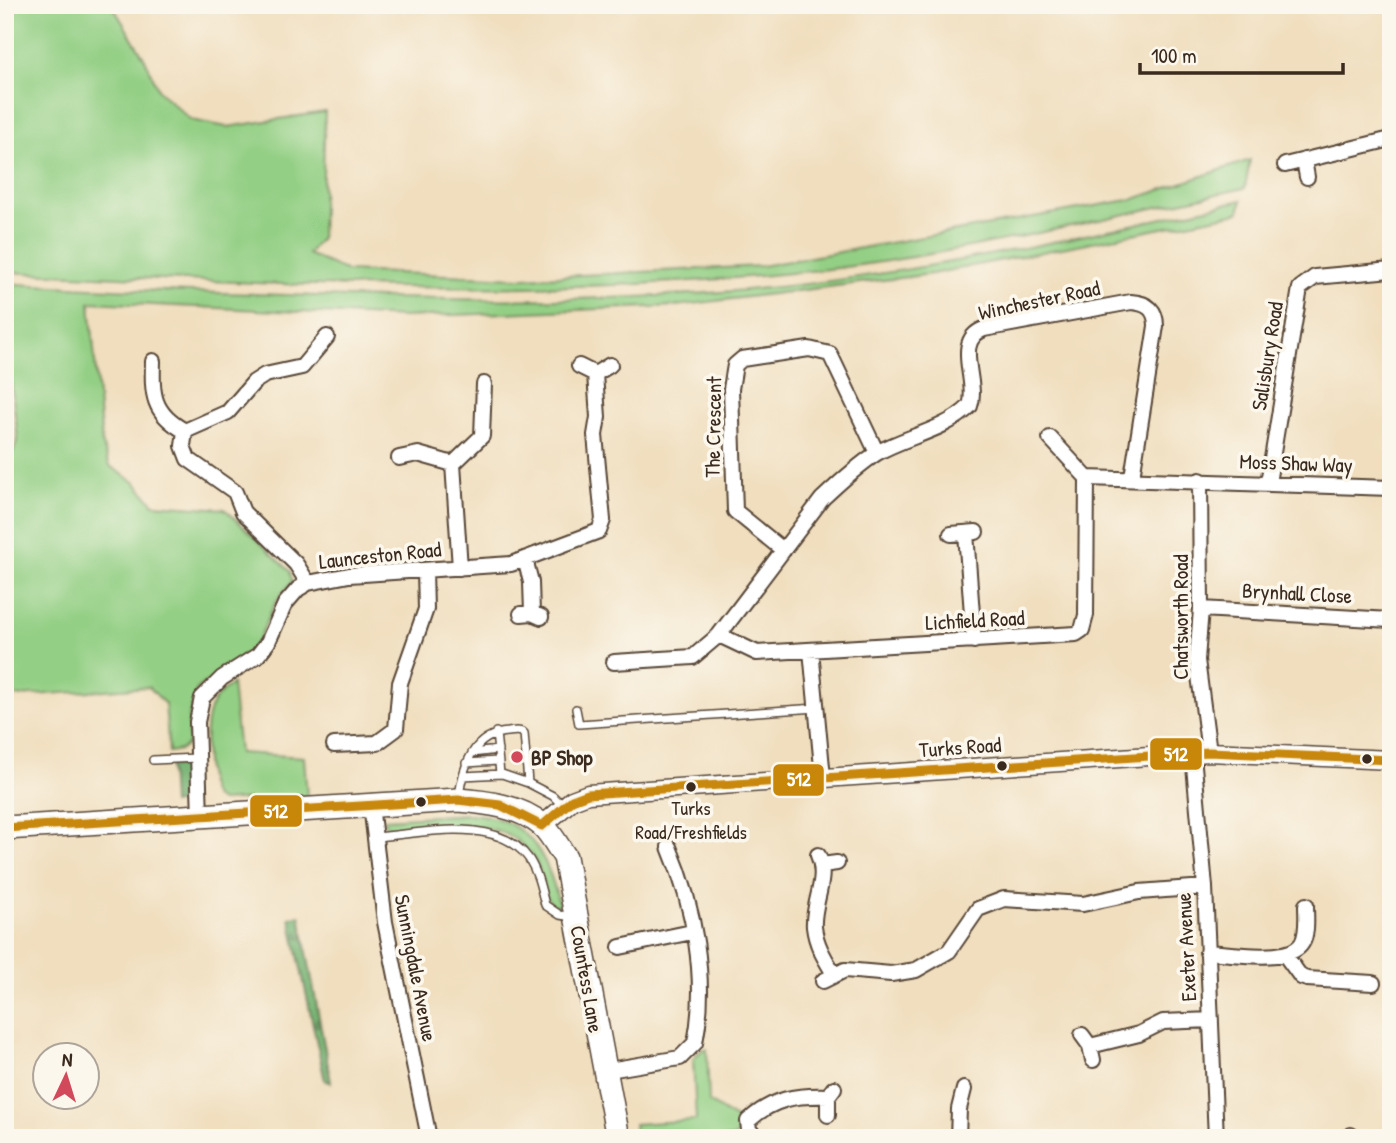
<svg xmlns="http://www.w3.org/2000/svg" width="1396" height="1143" font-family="'Patrick Hand',sans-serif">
	<defs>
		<pattern id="forest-firs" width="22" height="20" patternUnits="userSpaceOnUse" patternTransform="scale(1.75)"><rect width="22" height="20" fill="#76b272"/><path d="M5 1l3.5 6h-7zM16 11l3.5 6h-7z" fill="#62915d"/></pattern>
	</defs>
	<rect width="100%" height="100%" fill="#fbf7ec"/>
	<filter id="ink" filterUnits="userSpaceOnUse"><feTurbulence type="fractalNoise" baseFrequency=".0143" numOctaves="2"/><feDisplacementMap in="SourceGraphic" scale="14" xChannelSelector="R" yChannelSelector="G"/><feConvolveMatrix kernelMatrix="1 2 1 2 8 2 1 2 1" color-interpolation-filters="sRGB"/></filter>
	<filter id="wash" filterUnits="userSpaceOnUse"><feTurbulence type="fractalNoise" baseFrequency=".00686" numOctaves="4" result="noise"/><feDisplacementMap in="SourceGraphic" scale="28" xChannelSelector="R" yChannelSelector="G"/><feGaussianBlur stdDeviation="1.57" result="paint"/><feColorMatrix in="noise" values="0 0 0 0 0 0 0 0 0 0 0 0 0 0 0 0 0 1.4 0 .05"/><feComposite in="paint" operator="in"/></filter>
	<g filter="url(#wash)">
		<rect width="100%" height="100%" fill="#f0debe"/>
		<path fill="#93cf84" stroke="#677c51" stroke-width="2" d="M 5,5 L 112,5 L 145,59 L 159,91 L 191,120 L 227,127 L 325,112 L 321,238 L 308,254 L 346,271 L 520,278 L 761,266 L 1134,199 L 1250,160 L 1245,188 C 1099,219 951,257 801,272 C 536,300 271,284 5,272 Z
			M 1242,200 L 1239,212 L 1233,214 L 932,274 L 676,306 L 404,317 L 90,302 L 102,444 L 110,466 L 136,483 L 154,504 L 225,509 L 290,571 L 292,582 L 276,601 L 257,643 L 244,657 L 197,689 L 189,716 L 188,744 L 181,750 L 169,752 L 165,704 L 149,687 L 5,697 L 5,471 L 18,439 L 5,333 L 5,283 C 99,290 193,292 287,295 C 460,301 633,304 806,284 C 953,266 1098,233 1242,200 Z
			M 232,684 L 239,753 L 304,757 L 307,796 L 221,801 L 214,797 C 204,781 203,727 210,709 C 215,697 223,691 232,684 Z
			M 469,814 C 527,816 548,854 559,905 L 554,906 C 541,895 544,876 536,862 C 507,811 439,827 391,831 L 384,822 L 385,819 Z
			M 703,1049 L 707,1049 L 709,1102 L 739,1121 L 742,1131 L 733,1138 L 636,1138 L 634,1124 L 696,1120 L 693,1059 Z"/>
		<path fill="url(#forest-firs)" stroke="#586e48" stroke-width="2" d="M 187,765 L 189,792 L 180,802 L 172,804 L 170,766 Z
			M 300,915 L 331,1082 L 325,1081 L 290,918 Z"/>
	</g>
	<g filter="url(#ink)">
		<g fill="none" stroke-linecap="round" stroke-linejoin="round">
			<g stroke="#564536" stroke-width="10">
				<path id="service" d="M 576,709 L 579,724 L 817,708
					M 496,732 L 500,774
					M 472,753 L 498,750
					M 153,760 L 197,758
					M 466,763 L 498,761
					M 463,776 L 502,774 L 528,783
					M 459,796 C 463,766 473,734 508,732 C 515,731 519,730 524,733 L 528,783 L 553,796 L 564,807
					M 375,837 C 420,834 498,814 529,859 C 538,873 541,889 545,905 L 560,915 L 573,917"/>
			</g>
			<g stroke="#564536" stroke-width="18">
				<path id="minor" d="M 1304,160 L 1307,177
					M 1285,165 L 1391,139
					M 153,361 C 152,394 152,413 185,431 L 183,446 L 188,459 L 235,492 L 243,512 L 296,564 L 308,583
					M 579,366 L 595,374 L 610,365
					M 185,431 L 228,412 L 254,382 L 265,375 L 302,367 L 327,337
					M 1050,438 L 1087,478
					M 399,458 L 418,454 L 453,464
					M 1087,478 L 1391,488
					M 1200,480 L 1201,609 L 1197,660 L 1209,752
					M 1268,483 L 1300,288 L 1315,277 L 1391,270
					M 966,533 L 974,641
					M 951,534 L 976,532
					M 783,550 L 735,511 L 731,389 L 735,365 L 742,359 L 809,349 L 830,354 L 877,453
					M 525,559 L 531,582 L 532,613
					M 460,568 L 453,464 L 482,436 L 484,384
					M 1201,609 L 1390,620
					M 521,614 L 532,613 L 541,617
					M 719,635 L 757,653 L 1076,634 L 1082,630 L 1086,615 L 1087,478
					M 811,650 L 823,778
					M 614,662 L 693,657 L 719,635 L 822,499 C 839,483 857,466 877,453 C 906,436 945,431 970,406 C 979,382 952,341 984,329 L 1131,302 C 1147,303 1156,309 1156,326 L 1132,477
					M 334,745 L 377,743 L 396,729 L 400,683 L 426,609 L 425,571
					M 1193,755 L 1205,887 L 1216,1138
					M 371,805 L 385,922 L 429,1138
					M 200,817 L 197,722 L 202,698 L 222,678 L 258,655 L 268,642 L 285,604 L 298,589 L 308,583 L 349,575 L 511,564 L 599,531 L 603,520 L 595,435 L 598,417 L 595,374
					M 818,855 C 829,879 812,903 814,927 C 816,945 825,959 834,974
					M 822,865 L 837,863
					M 620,947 L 692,932
					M 1207,952 C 1229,953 1290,964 1302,943 C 1308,933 1306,917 1306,905
					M 1285,955 L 1301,977 L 1307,979 L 1373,983
					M 823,981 L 845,970 L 891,974 L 916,970 L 949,951 L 978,909 L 1004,899 L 1083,904 L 1139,892 L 1205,887
					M 1082,1035 L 1090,1046 L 1093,1060
					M 1090,1046 L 1139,1034 L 1163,1022 L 1211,1020
					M 603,1071 L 680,1058 L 695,1043 C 708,979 694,906 669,847
					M 828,1115 L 828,1096 L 834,1088
					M 757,1138 L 749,1130 L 748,1121 C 773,1098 796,1095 828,1096
					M 958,1138 L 959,1109 L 964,1089
					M 1351,1138 L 1351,1135"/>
			</g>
			<g stroke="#564536" stroke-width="21">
				<path id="tertiary" d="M 542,826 L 572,800 L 588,794 L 1209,752 L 1391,760"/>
			</g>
			<g stroke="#564536" stroke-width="26">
				<path id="primary" d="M 5,828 L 458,800 C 486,802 520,806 542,825 C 551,833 558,847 565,857 L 618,1138"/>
			</g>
			<use href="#service" stroke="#fff" stroke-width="7"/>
			<use href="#minor" stroke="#fff" stroke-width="14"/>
			<use href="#tertiary" stroke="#fff" stroke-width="18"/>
			<use href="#primary" stroke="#fff" stroke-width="23"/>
			<g stroke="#fbf7ec" stroke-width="14">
				<path id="bus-1" d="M 542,826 L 572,800 L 588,794 L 1209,752 L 1391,760
					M 5,828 L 458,800 L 500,805 L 542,826"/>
			</g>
			<use href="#bus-1" stroke="#c88708" stroke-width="9"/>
		</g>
	</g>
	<circle fill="#d1495b" stroke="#fbf7ec" stroke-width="2.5" cx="517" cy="757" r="7"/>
	<g fill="#3b2a1e" stroke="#fbf7ec" stroke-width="2.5">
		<circle cx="1367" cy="759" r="6"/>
		<circle cx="1002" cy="766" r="6"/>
		<circle cx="691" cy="787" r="6"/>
		<circle cx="421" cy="802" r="6"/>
	</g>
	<g text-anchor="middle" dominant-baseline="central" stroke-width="7" stroke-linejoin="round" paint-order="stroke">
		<g font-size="19" fill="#3b2a1e" stroke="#fbf7ec">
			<text x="691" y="808">Turks<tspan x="691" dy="24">Road/Freshfields</tspan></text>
		</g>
		<g font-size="21" fill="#3b2a1e" stroke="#fbf7ec">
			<text transform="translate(1039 300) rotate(-12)">Winchester Road</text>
			<text transform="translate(1267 356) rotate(-81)">Salisbury Road</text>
			<text transform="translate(713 427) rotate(-89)">The Crescent</text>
			<text transform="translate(1296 463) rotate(2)">Moss Shaw Way</text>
			<text transform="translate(380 555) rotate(-6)">Launceston Road</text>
			<text transform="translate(1297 593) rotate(3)">Brynhall Close</text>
			<text transform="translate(1180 617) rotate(-90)">Chatsworth Road</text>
			<text transform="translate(975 620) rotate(-3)">Lichfield Road</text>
			<text transform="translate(960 747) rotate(-4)">Turks Road</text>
			<text transform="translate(1186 947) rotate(-93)">Exeter Avenue</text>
			<text transform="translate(416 968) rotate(79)">Sunningdale Avenue</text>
			<text transform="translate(587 979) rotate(80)">Countess Lane</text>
		</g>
		<g font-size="21" font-weight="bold" fill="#3b2a1e" stroke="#fbf7ec" text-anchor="start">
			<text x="531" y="757">BP Shop</text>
		</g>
	</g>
	<g stroke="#fbf7ec" stroke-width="2.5">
		<rect x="1149" y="737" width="54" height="34" rx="7" fill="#c88708"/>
		<rect x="772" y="763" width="53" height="34" rx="7" fill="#c88708"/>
		<rect x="249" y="794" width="54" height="34" rx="7" fill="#c88708"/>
	</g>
	<g font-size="19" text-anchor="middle" font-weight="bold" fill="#fff">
		<text x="1176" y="761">512</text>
		<text x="799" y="786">512</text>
		<text x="276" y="818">512</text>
	</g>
	<rect width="1396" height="1143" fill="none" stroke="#fbf7ec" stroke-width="28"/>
	<g transform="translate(66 1076) rotate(4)"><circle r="33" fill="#fbf7ec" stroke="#aea59a" stroke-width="2"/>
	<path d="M0-5L12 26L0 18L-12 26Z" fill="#d1495b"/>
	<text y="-10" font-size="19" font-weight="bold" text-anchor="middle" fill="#3b2a1e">N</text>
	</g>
	<path d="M1140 63v10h203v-10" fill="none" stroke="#3b2a1e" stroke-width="3.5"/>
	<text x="1151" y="63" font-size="21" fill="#3b2a1e" stroke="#fbf7ec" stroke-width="5" paint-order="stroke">100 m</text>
</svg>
